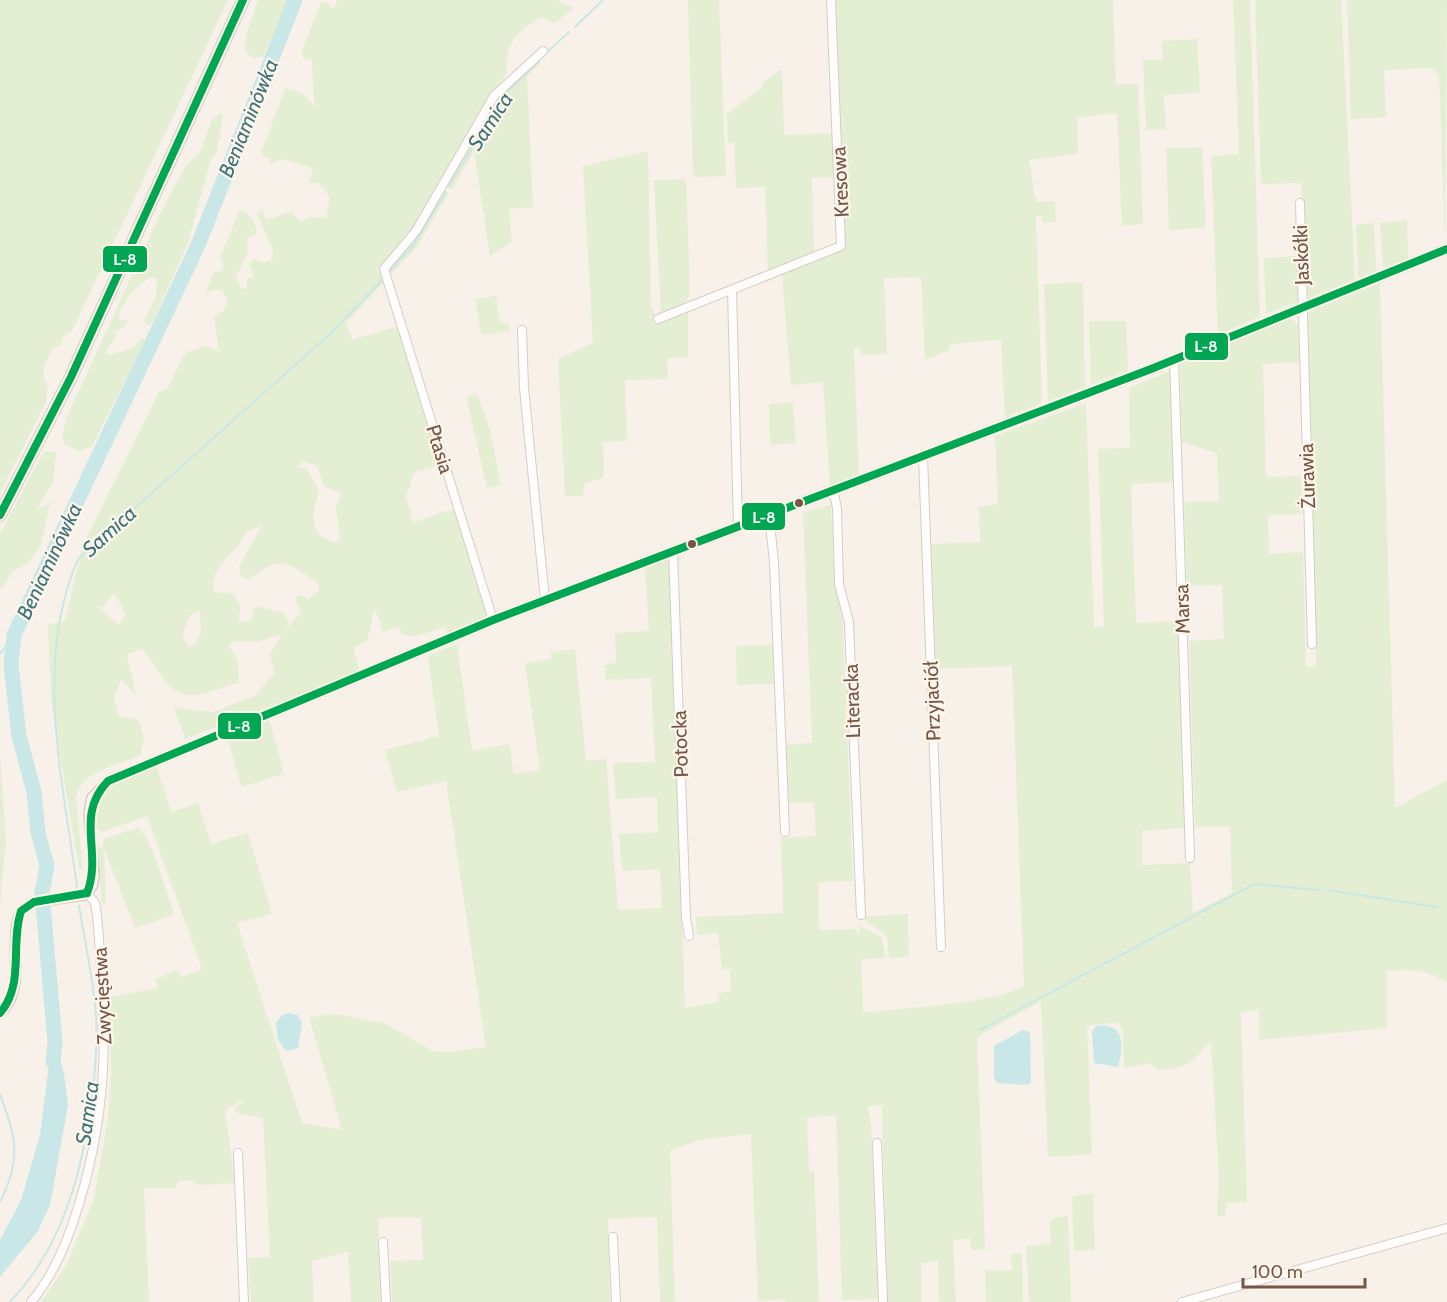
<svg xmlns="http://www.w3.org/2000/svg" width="1447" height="1302" font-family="Cabin,sans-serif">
	<rect width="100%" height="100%" fill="#f7f1e9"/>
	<path fill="#e4eed3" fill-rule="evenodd" d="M 0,0 L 228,0 L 72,331 L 63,336 L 61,345 L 52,349 C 47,362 38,374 48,386 L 46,402 L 0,493 Z
		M 258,0 L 290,0 L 263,57 L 252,58 L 245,52 L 245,39 Z
		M 337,0 L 557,0 L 574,8 L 554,23 L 541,17 C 516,33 505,42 507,73 L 494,90 L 405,242 L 377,269 L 385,281 L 346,323 L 352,340 L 398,326 L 441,465 L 414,472 L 406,497 L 413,522 L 454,509 L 487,613 L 486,618 L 447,633 L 445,627 L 417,636 L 402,635 L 399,626 L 383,632 L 375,608 L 367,641 L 353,648 L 360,672 L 185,739 L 174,708 L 213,712 L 254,696 L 275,673 L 270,654 L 282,634 L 260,641 L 232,642 L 229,646 L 238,661 L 239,682 C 176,704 180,702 142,648 L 127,655 L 136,696 L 121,679 L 114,699 L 119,716 L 138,719 L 144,737 L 140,756 C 118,765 80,771 76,798 L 83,871 L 79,868 L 51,700 L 48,625 L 65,621 L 83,545 L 159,392 L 168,388 L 184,354 L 204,346 L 219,351 L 214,317 L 223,311 L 228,301 L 222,291 L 216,289 L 206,293 L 214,272 L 221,271 L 224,266 L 220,258 L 239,211 C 251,211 257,224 256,235 L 247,239 L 248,252 L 236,277 L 241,288 L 247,289 L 247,279 L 250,277 L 255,281 L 249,263 L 254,259 L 264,263 L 273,258 L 273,250 L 257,214 L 262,210 L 266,219 C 277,219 281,212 292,212 L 300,222 L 310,217 L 326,218 L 330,197 L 319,183 L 307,183 L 313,173 L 310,167 L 282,159 L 271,164 L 269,157 L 263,157 L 262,150 L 285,89 C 298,88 308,97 314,106 L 312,59 L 305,60 L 301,53 L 321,3 L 326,2 L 334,9 ZM 303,461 L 317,466 L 324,486 L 341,494 L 336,507 L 340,539 L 335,542 C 306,535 313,512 319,491 L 306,467 L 297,468 ZM 262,525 L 239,567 L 241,576 L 248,580 C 283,553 284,562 318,582 L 319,590 L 309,599 L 298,594 L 296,600 L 301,612 L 283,633 L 289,623 L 284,613 L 255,606 L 251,621 L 238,622 L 241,606 L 233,593 L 214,592 C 209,564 238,554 246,532 ZM 114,593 L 126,614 L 119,625 L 98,607 L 103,607 ZM 200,611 L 201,633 L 195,644 L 188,646 L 182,635 L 190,615 Z
		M 688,0 L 719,0 L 726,176 L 693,177 Z
		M 833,0 L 1113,0 L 1116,84 L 1138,84 L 1143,224 L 1122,226 L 1117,113 L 1077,118 L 1078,154 L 1029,160 L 1036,202 L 1055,201 L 1056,222 L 1042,223 L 1042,216 L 1036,216 L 1042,403 L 1005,417 L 1001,340 L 950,344 L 950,350 L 925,360 L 921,277 L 884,278 L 887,354 L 860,355 L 860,348 L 854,349 L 859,477 L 830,486 L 823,382 L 791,385 L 782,273 L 846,248 Z
		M 1233,0 L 1250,0 L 1260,317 L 1218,334 L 1211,156 L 1239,154 Z
		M 1255,0 L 1341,0 L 1355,279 L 1309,298 L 1306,297 L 1301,183 L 1261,184 Z
		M 1347,0 L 1447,0 L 1445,242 L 1439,74 L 1431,68 L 1384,70 L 1386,117 L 1351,119 Z
		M 1197,39 L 1200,93 L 1164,95 L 1166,129 L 1146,130 L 1143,60 L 1163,60 L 1162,41 Z
		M 539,57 L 540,64 L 527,76 L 533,207 L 509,209 L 512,242 L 490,256 L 474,151 L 452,190 L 446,186 L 500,92 Z
		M 782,69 L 784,135 L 834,133 L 837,177 L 812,178 L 814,253 L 768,272 L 765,187 L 736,188 L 734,143 L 728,143 L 727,114 L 762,88 L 762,83 Z
		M 221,112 L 223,117 L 217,152 L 211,159 L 188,243 L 152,323 L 148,325 L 144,321 L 156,297 L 157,279 L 149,278 C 138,285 119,303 119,319 L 128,321 L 126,326 L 114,332 L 116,337 L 105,352 L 109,355 C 122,351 135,351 142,337 L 145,341 L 92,446 L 78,451 L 64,444 L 62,436 L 66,419 L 160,214 L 185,166 L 200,153 L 212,119 Z
		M 1202,147 L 1206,228 L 1169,230 L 1166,148 Z
		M 648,151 L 651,306 L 658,322 L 688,310 L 688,357 L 667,358 L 668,379 L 625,380 L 627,441 L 603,442 L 604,477 L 584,484 L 583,496 L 565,496 L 558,359 L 593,343 L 583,166 Z
		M 686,179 L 690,294 L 685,304 L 661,312 L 654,180 Z
		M 443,191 L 449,193 L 416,248 L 390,275 L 387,270 Z
		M 1407,220 L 1408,259 L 1383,268 L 1380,223 Z
		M 1374,223 L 1376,271 L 1358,278 L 1356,225 Z
		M 1297,256 L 1299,301 L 1266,314 L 1264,258 Z
		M 1380,281 L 1395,808 L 1447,780 L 1447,983 C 1427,969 1411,969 1387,971 L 1387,1028 L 1259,1040 L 1259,1009 L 1241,1013 L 1247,1202 L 1226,1203 L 1226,1216 L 1217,1216 L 1219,1176 L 1211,1043 C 1204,1045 1203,1050 1198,1055 C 1186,1068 1175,1069 1158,1070 L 1150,1063 L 1124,1068 L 1123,1032 L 1119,1023 L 1087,1025 L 1092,1154 L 1048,1157 L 1041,1001 L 977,1037 L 985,1250 L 971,1250 L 970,1238 L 953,1240 L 956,1302 L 939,1302 L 938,1261 L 921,1263 L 922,1302 L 887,1302 L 882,1105 L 868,1106 L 871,1124 L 878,1299 L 842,1300 L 836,1115 L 807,1118 L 809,1171 L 814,1171 L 819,1302 L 786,1302 L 785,1299 L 758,1301 L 751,1134 L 699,1140 L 670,1151 L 675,1302 L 660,1302 L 657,1217 L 608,1219 L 610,1302 L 392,1302 L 390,1261 L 423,1260 L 421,1218 L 378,1218 L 381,1302 L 351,1302 L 348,1252 L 312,1261 L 314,1302 L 251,1302 L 248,1258 L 270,1257 L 263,1118 L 237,1113 L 235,1109 L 244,1100 L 225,1109 L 235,1183 L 196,1185 L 196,1181 L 178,1181 L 176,1188 L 144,1188 L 149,1302 L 41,1302 L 67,1264 L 94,1198 L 108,1118 L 111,1074 L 109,997 L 158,988 L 155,979 L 178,970 L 181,977 L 202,969 L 147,816 L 102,832 L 94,827 C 86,787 127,777 156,764 L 171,812 L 198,803 L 211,844 L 248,833 L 272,914 L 237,923 L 302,1123 L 342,1130 L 309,1017 L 335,1014 L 384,1023 L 433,1051 L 449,1052 L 486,1047 L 446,781 L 397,792 L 385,750 L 439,736 L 428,656 L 457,644 L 472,751 L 509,744 L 514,774 L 540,770 L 525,663 L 551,659 L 551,652 L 575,649 L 586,761 L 606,759 L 618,910 L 662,908 L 660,869 L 622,871 L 619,834 L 658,832 L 657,797 L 616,799 L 613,763 L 655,762 L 651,678 L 606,680 L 605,665 L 616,663 L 615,633 L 649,631 L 645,568 L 668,559 L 671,571 L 685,1008 L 718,1002 L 717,994 L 731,991 L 730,969 L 722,970 L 718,933 L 697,935 L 696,917 L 783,913 L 781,838 L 816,836 L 814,802 L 789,803 L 786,745 L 812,743 L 803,512 L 831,505 L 835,589 L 842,607 L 853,881 L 818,882 L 819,930 L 856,929 L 859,936 L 859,925 L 882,938 L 885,958 L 861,959 L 863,1013 C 902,1008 994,1004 1024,986 L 1012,666 L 935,669 L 931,544 L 980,542 L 979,507 L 998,504 L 995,436 L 1086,403 L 1094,627 L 1104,626 L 1098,449 L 1130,448 L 1129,388 L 1170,371 L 1174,482 L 1131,484 L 1136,623 L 1178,621 L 1185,828 L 1142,831 L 1142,865 L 1190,863 L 1193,913 L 1232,893 L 1230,826 L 1195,827 L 1189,641 L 1224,639 L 1222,585 L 1187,586 L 1184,502 L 1219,501 L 1217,453 L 1182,442 L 1180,362 L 1291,319 L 1298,324 L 1299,362 L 1263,364 L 1266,477 L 1301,476 L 1302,514 L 1268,515 L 1269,554 L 1303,552 L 1306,667 L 1316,667 L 1306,313 Z
		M 1083,282 L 1085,387 L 1048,401 L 1044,284 Z
		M 496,296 L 500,323 L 509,323 L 510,331 L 484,335 L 481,332 L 475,299 Z
		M 1089,321 L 1126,321 L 1128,371 L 1091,384 Z
		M 477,394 L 490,430 L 501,485 L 487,488 L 466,397 Z
		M 793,402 L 796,443 L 770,445 L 769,404 Z
		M 44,451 L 56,452 L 53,481 L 37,510 L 54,500 L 49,506 L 41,545 L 27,564 L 12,572 L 2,589 L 0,588 L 0,533 Z
		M 773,645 L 774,684 L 737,685 L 736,646 Z
		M 269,717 L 284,774 L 241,787 L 227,735 Z
		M 0,752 L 6,841 L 0,906 Z
		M 138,828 C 151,834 168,897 174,914 L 135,928 L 104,848 L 106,904 L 102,905 L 97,848 L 103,846 L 103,839 Z
		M 908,914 L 909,957 L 889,958 L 887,936 L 865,920 L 865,916 Z
		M 1093,1193 L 1095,1250 L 1074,1251 L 1072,1197 Z
		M 1068,1216 L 1071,1302 L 1029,1302 L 1026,1246 L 1051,1244 L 1050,1222 L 1054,1218 Z
		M 1022,1253 L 1023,1302 L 986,1302 L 985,1270 L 1012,1270 L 1011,1254 Z"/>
	<path fill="#cae7e8" d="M 289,1013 L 298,1015 L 302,1023 L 298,1048 L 286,1051 L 278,1040 L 276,1023 L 282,1015 Z
		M 1096,1026 C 1125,1022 1124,1045 1118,1067 L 1094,1063 L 1092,1032 Z
		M 1023,1030 L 1030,1032 L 1031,1083 L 1027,1085 L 997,1083 L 994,1078 L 994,1046 Z
		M 55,1042 L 64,1074 L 68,1105 L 50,1205 L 38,1231 L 0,1277 L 0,1240 L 21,1200 L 40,1135 L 50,1056 Z"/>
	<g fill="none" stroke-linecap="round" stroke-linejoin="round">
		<path stroke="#cae7e8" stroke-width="2" d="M 575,27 L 603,0
			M 544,55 L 569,32
			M 448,187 L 507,92 L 539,61
			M 389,272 L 412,247 L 446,192
			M 0,654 L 14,635
			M 77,887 C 63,779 33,663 78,559 L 331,333 L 384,278
			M 1327,890 L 1437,907
			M 980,1030 L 1254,884 L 1318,890
			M 0,1094 C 16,1138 22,1158 0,1202
			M 10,1302 C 62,1247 80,1179 91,1106 C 95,1076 98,1045 96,1015 C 93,978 85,942 79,906"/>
		<path stroke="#cae7e8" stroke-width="15" d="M 53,1062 L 55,1042 L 42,893 L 47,865 L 38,833 L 34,792 L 19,736 L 11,664 L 14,635 L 198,245 L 295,0"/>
		<g stroke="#d6ccc6" stroke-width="10">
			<path id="minor" d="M 1300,203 L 1312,644
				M 732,290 L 738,526
				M 658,319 L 841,246 L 831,0
				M 522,330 L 524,388 L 545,600
				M 1174,359 L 1190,858
				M 923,456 L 941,947
				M 833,490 L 837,508 L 839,584 L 849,622 L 861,915
				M 769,514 L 774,562 L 785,832
				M 673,551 L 686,918 L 689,936
				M 493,620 L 384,269 L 416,231 L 494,96 L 543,51
				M 877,1143 L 883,1302
				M 238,1153 L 244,1302
				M 613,1237 L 616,1302
				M 383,1242 L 386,1302
				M 31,1302 C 54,1275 69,1238 79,1204 C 111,1099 106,1022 97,915 L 95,903 L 87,893
				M 1182,1302 L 1447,1228"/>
		</g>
		<g stroke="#d6ccc6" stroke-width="12">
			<path id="tertiary" d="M 0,1013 C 28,989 7,942 21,911 L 34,902 L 84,895 L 92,886 L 94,876 L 89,813 L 92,798 L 108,781 L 493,620 L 1151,369 L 1447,249"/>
		</g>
		<g stroke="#d6ccc6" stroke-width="14">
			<path id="secondary" d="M 0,515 L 71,377 L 243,0"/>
		</g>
		<use href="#minor" stroke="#fefdfc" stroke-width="8"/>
		<use href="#tertiary" stroke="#fefdfc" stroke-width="9"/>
		<use href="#secondary" stroke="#fefdfc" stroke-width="10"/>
		<g stroke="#fff6eb" stroke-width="12">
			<path id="bus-1" d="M 0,515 L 71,377 L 243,0
				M 87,893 C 103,852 74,816 108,781 L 493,620 L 1151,369 L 1447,249
				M 0,1013 C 25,984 10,945 21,911 L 34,902 L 87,893"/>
		</g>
		<use href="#bus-1" stroke="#00a651" stroke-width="8"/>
	</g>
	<g fill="#775648" stroke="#fff6eb" stroke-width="2">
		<circle cx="799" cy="503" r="5"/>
		<circle cx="692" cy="544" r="5"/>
	</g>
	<g text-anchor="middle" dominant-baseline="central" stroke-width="4.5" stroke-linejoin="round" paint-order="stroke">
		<g font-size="20" fill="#775648" stroke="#fff6eb">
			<text transform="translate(840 182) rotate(-93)">Kresowa</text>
			<text transform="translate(1301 255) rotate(-92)">Jaskółki</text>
			<text transform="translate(440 449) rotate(73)">Ptasia</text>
			<text transform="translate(1307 476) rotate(-92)">Żurawia</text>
			<text transform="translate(1182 609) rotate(-92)">Marsa</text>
			<text transform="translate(852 701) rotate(-92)">Literacka</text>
			<text transform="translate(932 701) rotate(-92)">Przyjaciół</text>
			<text transform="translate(680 744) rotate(-92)">Potocka</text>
			<text transform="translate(102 996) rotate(-93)">Zwycięstwa</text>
		</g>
		<g font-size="21" font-style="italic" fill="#3b757d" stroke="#fff6eb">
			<text transform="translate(248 118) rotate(-68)">Beniaminówka</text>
			<text transform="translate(490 121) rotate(-57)">Samica</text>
			<text transform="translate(109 531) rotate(-42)">Samica</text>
			<text transform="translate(49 561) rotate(-65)">Beniaminówka</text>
			<text transform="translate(87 1113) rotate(-82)">Samica</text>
		</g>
	</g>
	<g stroke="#fff6eb" stroke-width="2">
		<rect x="102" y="245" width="46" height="28" rx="6" fill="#00a651"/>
		<rect x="1184" y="332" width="45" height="29" rx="6" fill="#00a651"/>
		<rect x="741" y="502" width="45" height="29" rx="6" fill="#00a651"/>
		<rect x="217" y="712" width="45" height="28" rx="6" fill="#00a651"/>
	</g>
	<g font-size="16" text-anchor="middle" font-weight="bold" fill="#fff">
		<text x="125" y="265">L-8</text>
		<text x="1206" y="352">L-8</text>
		<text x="764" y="523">L-8</text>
		<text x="239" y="732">L-8</text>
	</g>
	<path d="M1243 1278v9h122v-9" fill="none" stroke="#775648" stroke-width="3"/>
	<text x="1252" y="1278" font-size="18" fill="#775648" stroke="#fff6eb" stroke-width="4.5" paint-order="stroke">100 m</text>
</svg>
